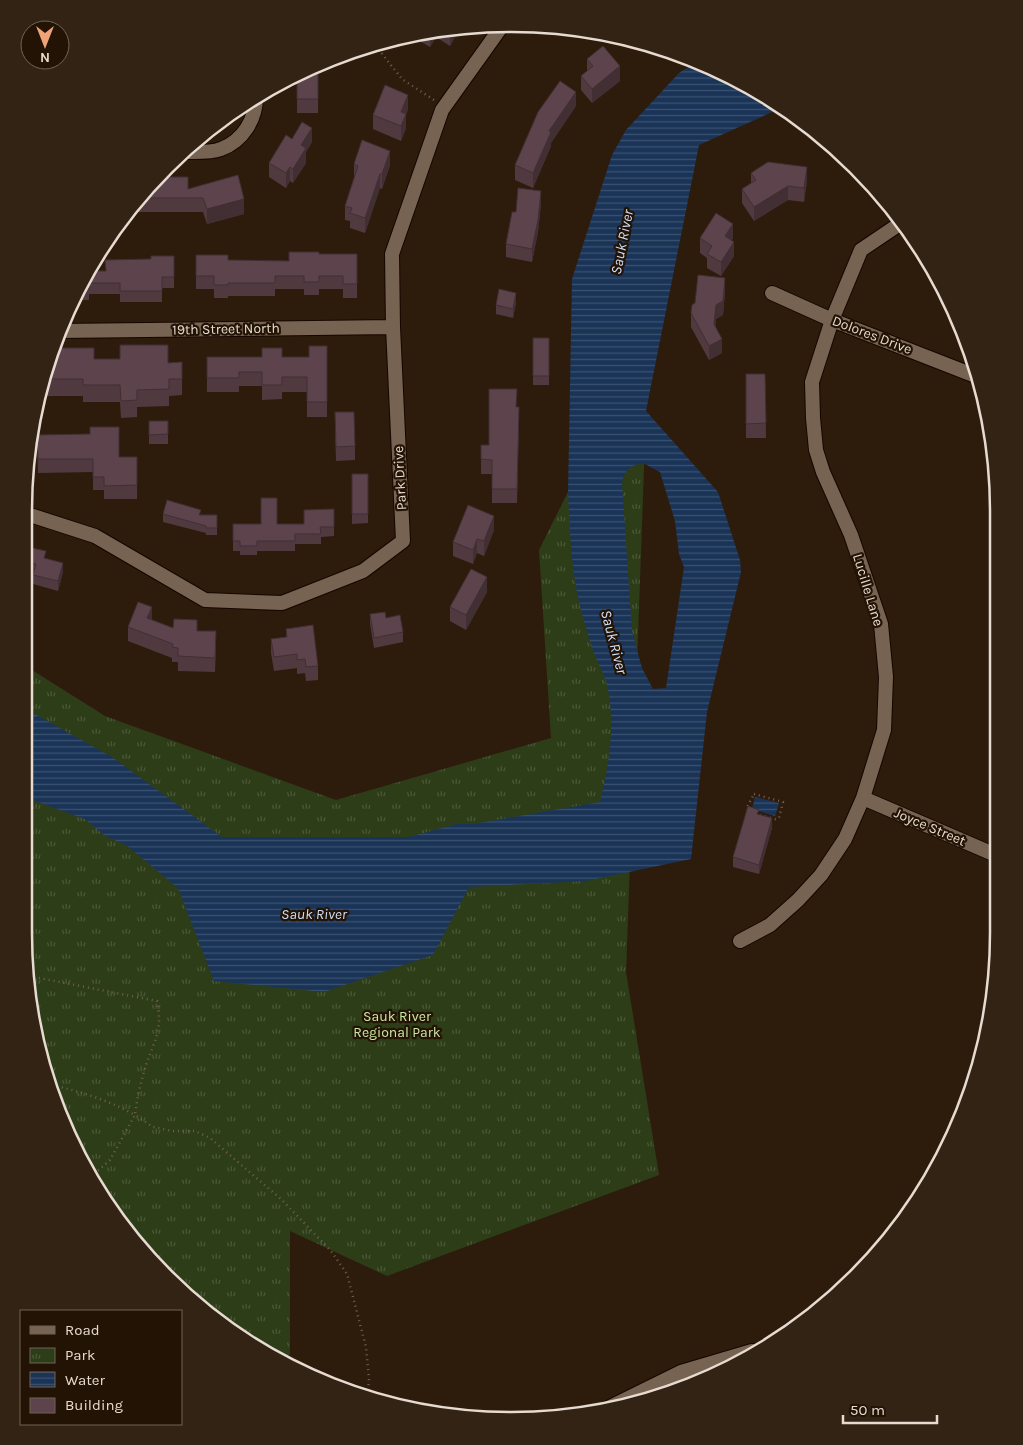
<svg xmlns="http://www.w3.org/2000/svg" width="1023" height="1445" font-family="Karla,sans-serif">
	<defs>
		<pattern id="park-tufts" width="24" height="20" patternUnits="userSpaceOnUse" patternTransform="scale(1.25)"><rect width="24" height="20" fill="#2d3d18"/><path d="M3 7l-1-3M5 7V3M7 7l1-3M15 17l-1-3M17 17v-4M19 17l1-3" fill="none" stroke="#4b5839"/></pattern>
		<pattern id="water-rules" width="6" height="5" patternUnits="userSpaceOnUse" patternTransform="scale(1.25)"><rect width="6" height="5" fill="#1a3458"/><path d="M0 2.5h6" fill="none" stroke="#3b516f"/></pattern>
	</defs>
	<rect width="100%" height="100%" fill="#2d1c0c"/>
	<path fill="url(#park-tufts)" d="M 646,412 L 626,972 L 659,1175 L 387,1276 L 290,1231 L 290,1354 L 282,1362 L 190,1300 L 106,1204 L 40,1060 L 24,933 L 24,665 L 105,716 L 336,800 L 551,738 L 539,550 L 572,484 Z"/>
	<path fill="url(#water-rules)" fill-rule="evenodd" d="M 696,62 L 727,74 L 781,108 L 699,145 L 646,411 L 718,492 L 740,560 L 741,572 L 707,712 L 691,859 L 586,881 L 469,887 L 433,955 L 324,992 L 214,981 L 178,888 L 126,845 L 105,836 L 85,819 L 24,797 L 24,708 L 112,757 L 222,837 L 409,837 L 456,824 L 473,824 L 600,802 C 609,765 616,723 607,685 C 604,673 597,662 593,650 C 588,636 584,621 580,606 C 571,569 570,531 568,493 L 572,279 L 612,155 L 626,130 L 679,73 ZM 643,463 L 660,472 L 675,521 L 679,554 L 684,567 L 666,688 L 653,689 L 642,668 L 632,631 L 622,483 C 625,470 629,466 643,463 Z
		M 755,797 L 779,803 L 775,816 L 752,809 Z"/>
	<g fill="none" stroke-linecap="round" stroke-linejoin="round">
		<g stroke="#150600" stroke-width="16">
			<path id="street" d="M 183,152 C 194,152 211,153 221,149 C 243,141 256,119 256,97
				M 772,293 L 832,320 L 973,375
				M 59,331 L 393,327
				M 24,513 L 95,536 L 205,600 L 282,603 L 363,571 L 403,541 L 393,327 L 392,254 L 442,110 L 502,26
				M 863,798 L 998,856
				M 740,941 L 770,925 L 798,900 L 821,875 L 845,839 L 863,798 L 884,730 L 886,677 L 881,624 L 851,535 L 823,472 L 816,450 L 813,418 L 812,382 L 832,320 L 861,250 L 901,223
				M 606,1409 L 681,1372 L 752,1351"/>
		</g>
		<path stroke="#6f6052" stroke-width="2.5" stroke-dasharray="1 4" stroke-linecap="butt" d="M 376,45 L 386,59 L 402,79 L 434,100
			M 754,794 L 783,802 L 779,818 L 775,819 L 751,813 L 746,809 Z
			M 29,976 L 157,1001 C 163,1029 155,1039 146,1065 C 141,1081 137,1098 135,1115 L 153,1127 L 172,1131 L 195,1131 L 210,1138 L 282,1200 L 331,1251 L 347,1274 L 366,1347 L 369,1379 L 368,1393
			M 52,1085 C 82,1092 108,1100 135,1115 L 110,1160 L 93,1175"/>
		<use href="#street" stroke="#776351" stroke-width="14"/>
	</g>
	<path fill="#503a40" d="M 448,28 L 457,28 L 457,33 L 450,46 L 436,37 L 430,47 L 413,37 Z
		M 643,42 L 652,46 L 648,49 Z
		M 587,59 L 620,81 L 592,103 L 581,90 L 581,76 L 587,71 Z
		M 318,66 L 318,113 L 297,113 L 297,76 Z
		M 576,106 L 551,143 L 551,146 L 533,188 L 515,180 L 515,165 Z
		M 408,109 L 406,115 L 406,128 L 401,141 L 373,129 L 373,115 Z
		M 292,139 L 312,142 L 306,152 L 306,163 L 293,183 L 290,181 L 286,188 L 269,177 L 269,163 Z
		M 354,164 L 390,165 L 382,189 L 380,188 L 365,233 L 350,228 L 350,221 L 345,220 L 345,206 L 354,178 Z
		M 751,173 L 807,181 L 804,202 L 788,200 L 754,221 L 742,203 L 742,189 L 751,183 Z
		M 188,189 L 244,214 L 207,224 L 203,212 L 129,212 L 145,190 Z
		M 541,204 L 538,232 L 532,262 L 506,257 L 506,244 L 516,212 Z
		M 128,213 L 128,223 L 122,222 Z
		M 700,238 L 733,238 L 732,240 L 734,256 L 721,276 L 707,268 L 707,258 L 700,253 Z
		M 319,254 L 357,254 L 357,298 L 343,298 L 343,289 L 319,289 L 319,295 L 304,295 L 304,289 L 275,289 L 275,296 L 228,296 L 228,298 L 214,298 L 214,289 L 196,289 L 196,255 L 228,260 L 289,261 Z
		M 174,256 L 174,288 L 162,288 L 162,302 L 120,302 L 120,294 L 89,294 L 89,300 L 73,300 L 87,271 L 106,271 L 151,259 Z
		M 725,292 L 723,315 L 716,319 L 715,327 L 722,353 L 709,360 L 691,327 L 691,313 Z
		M 516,303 L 513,318 L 496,314 L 496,305 Z
		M 533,338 L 549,338 L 549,385 L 533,385 Z
		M 327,346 L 327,417 L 307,417 L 307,392 L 282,392 L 282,399 L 262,400 L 262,386 L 239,386 L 239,392 L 207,392 L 207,357 L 309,357 Z
		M 54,348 L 94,359 L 168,363 L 182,362 L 182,395 L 169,396 L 169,406 L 137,407 L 137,417 L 121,418 L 120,402 L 83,402 L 83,396 L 39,396 Z
		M 746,374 L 765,374 L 766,438 L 746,438 Z
		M 517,407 L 519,421 L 517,503 L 492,503 L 492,474 L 481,474 L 481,445 L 489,445 Z
		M 149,421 L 168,421 L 168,444 L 149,444 Z
		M 335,426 L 355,446 L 355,460 L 336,461 Z
		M 37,435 L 119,457 L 137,457 L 137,499 L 104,499 L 104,490 L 93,490 L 93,472 L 38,473 Z
		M 352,474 L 368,474 L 368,523 L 352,524 Z
		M 334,509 L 334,536 L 321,537 L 321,544 L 295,544 L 295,551 L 257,551 L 257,555 L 240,555 L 240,551 L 233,551 L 233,524 L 304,524 Z
		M 163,514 L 217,515 L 217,535 L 206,535 L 206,533 L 163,522 Z
		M 494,530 L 484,556 L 477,553 L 473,564 L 453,556 L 453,542 Z
		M 46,559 L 63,572 L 58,591 L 33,584 L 33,573 L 28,572 L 28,562 Z
		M 487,592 L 466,630 L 450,621 L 450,607 Z
		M 370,614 L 386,618 L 403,632 L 403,642 L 374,648 L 370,624 Z
		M 152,620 L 173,628 L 197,631 L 216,646 L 215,672 L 178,671 L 178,662 L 172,662 L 172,658 L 128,641 L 128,627 Z
		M 286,629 L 318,666 L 318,680 L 306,681 L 305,673 L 297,674 L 297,668 L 274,671 L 271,653 L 271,639 L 286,637 Z
		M 772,828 L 759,874 L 733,867 L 733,857 Z"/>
	<path fill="#412f34" d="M 452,28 L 457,28 L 457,33 L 450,46 L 450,31 Z
		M 436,31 L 436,37 L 430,47 L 430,33 Z
		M 648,44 L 652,46 L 648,49 Z
		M 620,66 L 620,81 L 592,103 L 592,89 Z
		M 576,92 L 576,106 L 551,143 L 551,146 L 533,188 L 533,173 L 549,131 Z
		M 408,95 L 408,109 L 406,115 L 406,128 L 401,141 L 401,112 Z
		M 312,128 L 312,142 L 306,152 L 306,163 L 293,183 L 293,169 L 301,145 Z
		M 390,151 L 390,165 L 382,189 L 382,174 Z
		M 290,167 L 290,181 L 286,188 L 286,173 Z
		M 807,167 L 807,181 L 804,202 L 804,188 Z
		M 380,174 L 380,188 L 365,233 L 365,218 Z
		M 788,186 L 788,200 L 754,221 L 754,207 Z
		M 541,191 L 541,204 L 538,232 L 532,262 L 532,249 Z
		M 244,199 L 244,214 L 207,224 L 207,209 Z
		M 733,224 L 733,238 L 725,250 L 725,236 Z
		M 734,242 L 734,256 L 721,276 L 721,262 Z
		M 725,278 L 725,292 L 723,315 L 716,319 L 714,339 L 714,324 L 716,305 Z
		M 516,293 L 516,303 L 513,318 L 513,309 Z
		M 722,339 L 722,353 L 709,360 L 709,346 Z
		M 494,516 L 494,530 L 484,556 L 484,541 Z
		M 477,539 L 477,553 L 473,564 L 473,550 Z
		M 63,563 L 63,572 L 58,591 L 58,581 Z
		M 487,577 L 487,592 L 466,630 L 466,615 Z
		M 152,607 L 152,621 L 147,618 Z
		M 772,818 L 772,828 L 759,874 L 759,865 Z"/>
	<path fill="#5d434b" stroke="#412f34" d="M 448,28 L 452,28 L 450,31 L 445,29 Z
		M 603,46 L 620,66 L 592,89 L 581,76 L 593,66 L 587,59 Z
		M 318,66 L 318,99 L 297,99 L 297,76 Z
		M 560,81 L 576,92 L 549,131 L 551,132 L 533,173 L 515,165 L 538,112 Z
		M 385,85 L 408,95 L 401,112 L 406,114 L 401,126 L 373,115 Z
		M 302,122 L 312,128 L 301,145 L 306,148 L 293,169 L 290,167 L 286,173 L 269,163 L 286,135 L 292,139 Z
		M 362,140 L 390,151 L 382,174 L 380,174 L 365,218 L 350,213 L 352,208 L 345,206 L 358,166 L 354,164 Z
		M 768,162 L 807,167 L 804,188 L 788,186 L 754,207 L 742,189 L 756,180 L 751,173 Z
		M 238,175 L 244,199 L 207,209 L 203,198 L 139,198 L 145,190 L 158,177 L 188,177 L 188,189 Z
		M 518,188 L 541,191 L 538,220 L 532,249 L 506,244 L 512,212 L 516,212 Z
		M 716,213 L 733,224 L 725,236 L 734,242 L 721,262 L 707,254 L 712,246 L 700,238 Z
		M 289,252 L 319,252 L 319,254 L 357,254 L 357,284 L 343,284 L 343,276 L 319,276 L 319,282 L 304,282 L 304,276 L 275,276 L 275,283 L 228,283 L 228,285 L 214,285 L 214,276 L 196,276 L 196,255 L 228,255 L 228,260 L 289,261 Z
		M 151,256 L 174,256 L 174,277 L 162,277 L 162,291 L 120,291 L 120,283 L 89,283 L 89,289 L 79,289 L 87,271 L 106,271 L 105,260 L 151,259 Z
		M 698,275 L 725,278 L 723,301 L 716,305 L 714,324 L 722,339 L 709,346 L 691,313 L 692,305 L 695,303 Z
		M 499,289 L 516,293 L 513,309 L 496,305 Z
		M 533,338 L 549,338 L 549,376 L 533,376 Z
		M 120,345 L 168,345 L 168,363 L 182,362 L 182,379 L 169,379 L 169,389 L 137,390 L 137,400 L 121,401 L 120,385 L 83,385 L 83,379 L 44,379 L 54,348 L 94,348 L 94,359 L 120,359 Z
		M 309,346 L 327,346 L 327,402 L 307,402 L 307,377 L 282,377 L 282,385 L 262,385 L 262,372 L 239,372 L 239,378 L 207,378 L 207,357 L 262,357 L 262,348 L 282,348 L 282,357 L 309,357 Z
		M 746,374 L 765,374 L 766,423 L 746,424 Z
		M 489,389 L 517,389 L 516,407 L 519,407 L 517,489 L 492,489 L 492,460 L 481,459 L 481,445 L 489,445 Z
		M 335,412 L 354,412 L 355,446 L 336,447 Z
		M 149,421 L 168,421 L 168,434 L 149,435 Z
		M 90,427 L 119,427 L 119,457 L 137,457 L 137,485 L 104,486 L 104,477 L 93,477 L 93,459 L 38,459 L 37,435 L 90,434 Z
		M 352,474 L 368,474 L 368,514 L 352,514 Z
		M 261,498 L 277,498 L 277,524 L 304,524 L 304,510 L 334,509 L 334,527 L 320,527 L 321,534 L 295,534 L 295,541 L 257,541 L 257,546 L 240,546 L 240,541 L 233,541 L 233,524 L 261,524 Z
		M 167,500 L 201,510 L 199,515 L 217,515 L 217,528 L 206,528 L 206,526 L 163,514 Z
		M 468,505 L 494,516 L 484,541 L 477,539 L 473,550 L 453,542 Z
		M 32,548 L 46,551 L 44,558 L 63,563 L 58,581 L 33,575 L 36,564 L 28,562 Z
		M 471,569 L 487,577 L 466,615 L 450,607 Z
		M 138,602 L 152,607 L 147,618 L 173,628 L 174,619 L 197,620 L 197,631 L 216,631 L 215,658 L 178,656 L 178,648 L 172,647 L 173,644 L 128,627 Z
		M 385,612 L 386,618 L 400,615 L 403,632 L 374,638 L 370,614 Z
		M 313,625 L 318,666 L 306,667 L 305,659 L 297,660 L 297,654 L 274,657 L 271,639 L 287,637 L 286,629 Z
		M 748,806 L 759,810 L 757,814 L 772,818 L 759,865 L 733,857 Z"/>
	<g text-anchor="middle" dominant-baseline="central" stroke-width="4.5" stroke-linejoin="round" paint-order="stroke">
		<g font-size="14" fill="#e7dbd1" stroke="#231304">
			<text transform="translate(226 329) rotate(-1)">19th Street North</text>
			<text transform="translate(872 335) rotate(21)">Dolores Drive</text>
			<text transform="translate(400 478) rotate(-93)">Park Drive</text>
			<text transform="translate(868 590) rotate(73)">Lucille Lane</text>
			<text transform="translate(930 827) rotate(23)">Joyce Street</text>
		</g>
		<g font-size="14" fill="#c9eaa2" stroke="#231304">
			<text x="397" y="1016">Sauk River<tspan x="397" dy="16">Regional Park</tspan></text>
		</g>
		<g font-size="15" font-style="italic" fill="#cddff9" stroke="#231304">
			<text transform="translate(622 242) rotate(-79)">Sauk River</text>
			<text transform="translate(614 642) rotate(75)">Sauk River</text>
			<text x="314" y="914">Sauk River</text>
		</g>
	</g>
	<path d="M0 0H1023V1445H0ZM511 32H511A479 479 0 0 1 990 511V933A479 479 0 0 1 511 1412H511A479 479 0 0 1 32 933V511A479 479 0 0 1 511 32Z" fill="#332314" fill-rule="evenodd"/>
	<path fill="none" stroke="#e7dbd1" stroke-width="2.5" d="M511 32H511A479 479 0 0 1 990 511V933A479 479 0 0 1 511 1412H511A479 479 0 0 1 32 933V511A479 479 0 0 1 511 32Z"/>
	<rect x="20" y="1310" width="162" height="115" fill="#231304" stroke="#716356"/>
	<rect x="30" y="1326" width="25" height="8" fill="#776351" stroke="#716356"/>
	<text x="65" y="1335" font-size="15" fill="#e7dbd1">Road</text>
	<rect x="30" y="1348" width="25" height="15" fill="url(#park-tufts)" stroke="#716356"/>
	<text x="65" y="1360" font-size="15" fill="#e7dbd1">Park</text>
	<rect x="30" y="1372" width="25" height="15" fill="url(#water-rules)" stroke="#716356"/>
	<text x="65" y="1385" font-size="15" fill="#e7dbd1">Water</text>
	<rect x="30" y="1398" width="25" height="15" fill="#5d434b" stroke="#716356"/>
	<text x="65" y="1410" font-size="15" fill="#e7dbd1">Building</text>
	<g transform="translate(45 45) rotate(180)"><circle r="24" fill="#231304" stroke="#716356"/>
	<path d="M0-4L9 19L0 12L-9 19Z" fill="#efa377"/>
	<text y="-8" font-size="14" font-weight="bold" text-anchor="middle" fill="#e7dbd1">N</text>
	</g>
	<path d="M843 1415v8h94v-8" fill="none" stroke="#e7dbd1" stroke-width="2.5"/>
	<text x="850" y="1415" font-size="15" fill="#e7dbd1" stroke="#231304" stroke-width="4" paint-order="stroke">50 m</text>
</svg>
